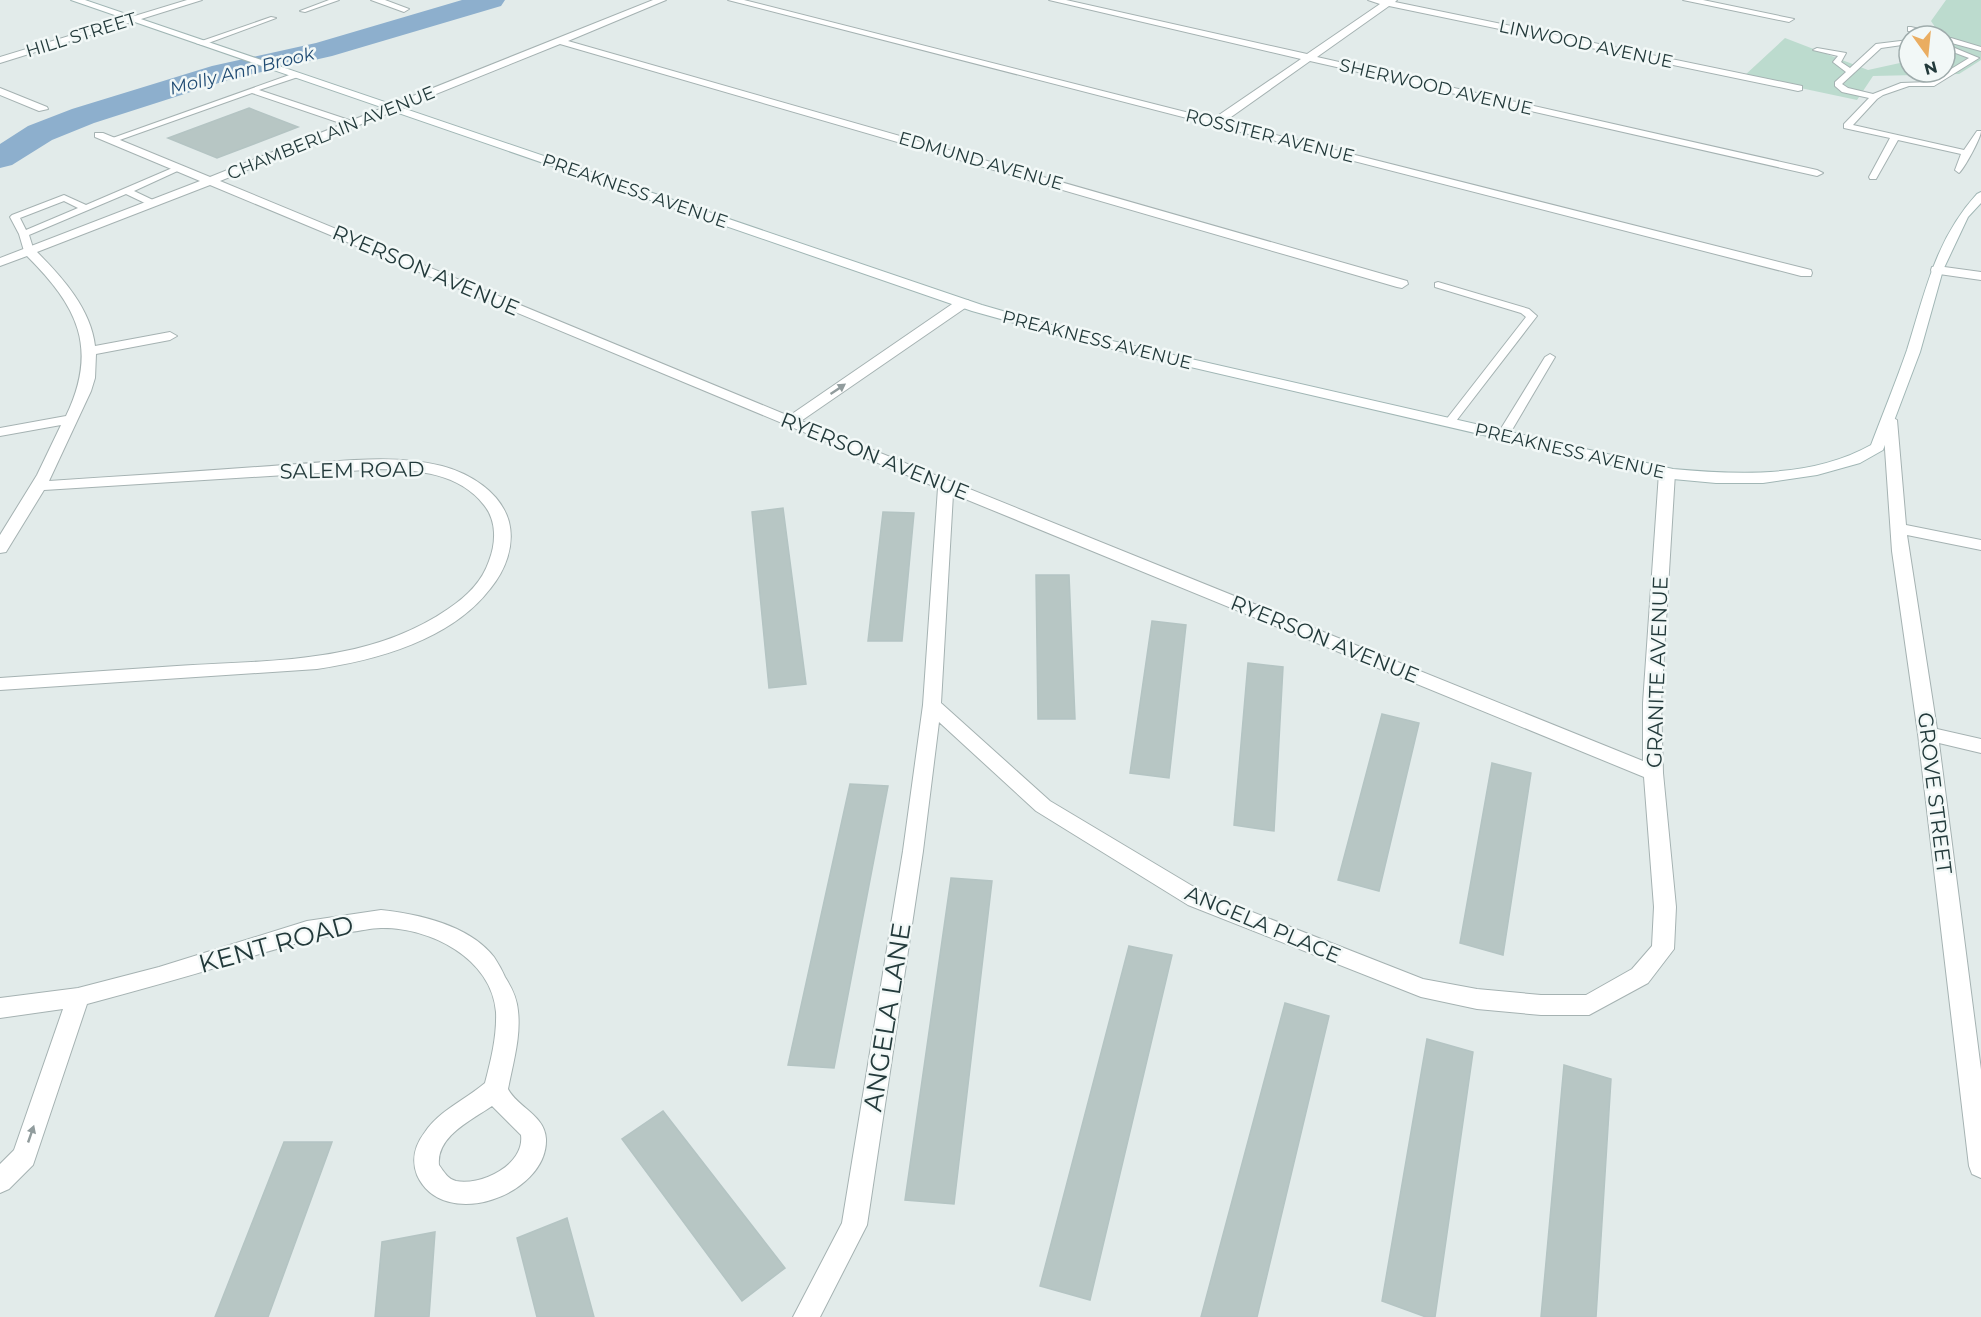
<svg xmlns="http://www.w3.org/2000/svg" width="1981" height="1317" font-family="Montserrat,sans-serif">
	<rect width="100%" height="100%" fill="#e2ebea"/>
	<path fill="#bcdbce" d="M 1946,0 L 1981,0 L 1981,60 L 1959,74 L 1873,76 L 1857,100 L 1744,76 L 1785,38 L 1868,70 L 1909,61 L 1909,72 L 1945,72 L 1945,52 L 1950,50 L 1945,42 L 1945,36 L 1941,36 L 1931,21 Z"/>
	<path fill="#8dafcd" d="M 481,0 L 503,0 L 322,50 Z"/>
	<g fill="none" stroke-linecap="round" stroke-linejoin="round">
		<path fill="#8dafcd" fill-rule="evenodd" d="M 462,0 L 505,0 L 501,6 L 332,56 L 231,79 L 94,123 L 52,140 L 12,165 L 0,168 L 0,144 L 28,126 L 72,109 L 212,66 L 316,43 Z"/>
	</g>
	<path fill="#b7c6c4" stroke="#b4c4c3" stroke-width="1.5" d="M 249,108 L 298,127 L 217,158 L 168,138 Z
		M 783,508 L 806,684 L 769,688 L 752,512 Z
		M 883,512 L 914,513 L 902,641 L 868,641 Z
		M 1036,575 L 1069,575 L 1075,719 L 1038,719 Z
		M 1152,621 L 1186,625 L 1169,778 L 1130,773 Z
		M 1248,663 L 1283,667 L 1274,831 L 1234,825 Z
		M 1382,714 L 1419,723 L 1379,891 L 1338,880 Z
		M 1492,763 L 1531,773 L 1503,955 L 1460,943 Z
		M 850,784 L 888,786 L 834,1068 L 788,1065 Z
		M 951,878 L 992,881 L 954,1204 L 905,1200 Z
		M 1129,946 L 1172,955 L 1090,1300 L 1040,1286 Z
		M 1285,1003 L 1329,1016 L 1257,1317 L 1201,1317 Z
		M 1427,1039 L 1473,1052 L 1435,1317 L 1426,1317 L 1382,1301 Z
		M 1564,1065 L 1611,1079 L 1596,1317 L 1541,1317 Z
		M 663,1111 L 785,1268 L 742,1301 L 622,1139 Z
		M 284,1142 L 332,1142 L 268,1317 L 215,1317 Z
		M 567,1218 L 594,1317 L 537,1317 L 517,1238 Z
		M 435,1232 L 429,1317 L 375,1317 L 382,1242 Z"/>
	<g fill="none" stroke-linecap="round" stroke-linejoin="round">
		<g stroke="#a5b2b2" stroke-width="2">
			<path id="service" d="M 329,0 L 339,0 L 305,12 L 300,11 Z
				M 271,17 L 276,18 L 203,45 L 196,43 Z
				M 1911,27 L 1940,34 L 1941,36 L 1929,36 L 1908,31 L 1908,27 Z
				M 1951,38 L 1981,47 L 1981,51 L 1948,42 L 1948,38 Z
				M 1909,40 L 1909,44 L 1881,48 L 1842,84 L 1848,88 L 1873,94 L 1901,83 L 1930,82 L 1969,58 L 1945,49 L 1945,44 L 1979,58 L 1934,86 L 1909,86 L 1883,95 L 1877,99 L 1853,125 L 1964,150 L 1977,131 L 1981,131 C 1981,138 1964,169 1959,173 L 1955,170 L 1961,154 L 1898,140 L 1876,179 L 1870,179 L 1869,177 L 1890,138 L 1844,128 L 1844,124 L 1869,98 L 1842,92 L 1835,86 L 1835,82 L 1846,72 L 1833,62 L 1838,56 L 1813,50 L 1817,48 L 1846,53 L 1841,62 L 1850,68 L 1876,44 Z
				M 295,73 L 299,75 L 298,77 L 259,90 L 355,122 L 355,126 L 349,126 L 252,93 L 114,142 L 107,140 Z
				M 177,166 L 184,168 L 134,191 L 155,201 L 155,205 L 149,205 L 126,194 L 29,235 L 34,251 L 29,254 L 24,251 L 19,234 L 10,217 L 12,215 L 64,195 L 86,205 ZM 64,201 L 78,208 L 26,230 L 20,218 Z
				M 1438,282 L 1529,309 L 1537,316 L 1453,425 L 1445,425 L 1445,421 L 1526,317 L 1521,313 L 1435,287 L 1435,283 Z
				M 1550,354 L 1555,357 L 1509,435 L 1503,438 L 1499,437 L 1497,435 L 1545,357 Z"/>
		</g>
		<g stroke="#a5b2b2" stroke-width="2">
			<path id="minor" d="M 187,0 L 202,0 L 0,63 L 0,57 Z
				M 371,0 L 385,0 L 409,9 L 404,12 Z
				M 653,0 L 666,0 L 568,41 L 1407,281 L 1408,284 L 1402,288 L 1397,287 L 560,44 L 220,181 L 789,416 L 958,300 L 968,300 L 970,303 L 968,306 L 801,421 L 1643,761 L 1643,703 L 1659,473 L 1662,470 L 1672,470 L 1675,473 L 1661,703 L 1663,773 L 1676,907 L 1674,949 L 1648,983 L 1589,1015 L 1541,1015 L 1477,1009 L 1421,997 L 1188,905 L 1036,811 L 939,722 L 923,851 L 867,1225 L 820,1317 L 793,1317 L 842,1223 L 903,851 L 923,705 L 938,488 L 210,185 L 37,252 C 62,277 91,309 95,346 L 170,332 L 177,336 L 170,340 L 96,354 L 95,378 L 91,391 L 49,481 C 127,476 206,471 284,465 C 336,462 391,453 442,466 C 469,473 501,492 509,522 C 515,546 505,571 490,589 C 451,640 377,660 317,669 L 0,690 L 0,678 C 59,674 118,670 177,666 C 270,660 368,664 448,609 C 466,597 482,582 489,561 C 496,543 497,521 484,505 C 459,473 418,470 381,469 L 44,490 L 6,552 L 0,553 L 0,535 L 37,475 L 61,425 L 0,436 L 0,428 L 66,416 C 99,347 77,306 27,256 L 0,266 L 0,258 L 200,181 L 95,137 L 95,133 L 103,133 L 210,177 ZM 953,494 L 1644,777 L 1654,907 L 1652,946 L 1632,969 L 1586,995 L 1541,995 L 1477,989 L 1423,979 L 1204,893 L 1050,801 L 941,703 Z
				M 728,0 L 744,0 L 1213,119 L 1301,59 L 1049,0 L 1066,0 L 1307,54 L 1380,4 L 1368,0 L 1397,0 L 1395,2 L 1802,86 L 1802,90 L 1798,91 L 1389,6 L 1317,57 L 1817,170 L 1823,173 L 1817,176 L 1310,61 L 1224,122 L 1811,270 L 1812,273 L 1811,276 L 1801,276 Z
				M 1683,0 L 1703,0 L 1794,19 L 1789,22 Z
				M 0,88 L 47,107 L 48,109 L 39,111 L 0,95 Z
				M 1937,266 L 1981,272 L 1981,280 L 1932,273 L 1931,270 L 1932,267 Z
				M 1890,416 L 1897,420 L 1906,525 L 1981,540 L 1981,550 L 1907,535 L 1937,729 L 1981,739 L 1981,753 L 1939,743 L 1981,1070 L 1981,1178 L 1972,1174 L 1969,1166 L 1918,734 L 1892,551 L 1883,420 Z
				M 381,910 C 418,914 469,925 494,957 C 498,963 502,970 505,977 C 512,988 517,998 518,1011 C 521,1037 513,1063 508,1089 C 517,1107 545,1115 546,1139 C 548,1195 443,1233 417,1175 C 411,1159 415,1145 425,1132 C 440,1110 465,1100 485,1083 C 491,1060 497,1036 496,1012 C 492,958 429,927 381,928 C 371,928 360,931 350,932 C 308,939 271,950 231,963 C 183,978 135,991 87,1004 L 33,1165 L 9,1189 L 0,1193 L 0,1164 L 14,1150 L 63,1009 L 0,1018 L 0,998 L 78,988 L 159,967 L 307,921 ZM 492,1106 L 521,1135 C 525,1165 481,1186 456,1181 C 448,1179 444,1172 439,1165 C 436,1136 472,1120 492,1106 Z"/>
		</g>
		<g stroke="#a1b6b5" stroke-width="2">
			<path id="secondary" d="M 71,0 L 85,0 L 982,305 L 1086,335 L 1673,469 C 1739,475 1812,478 1871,445 C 1883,413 1896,382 1907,350 C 1925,293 1935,240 1977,194 L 1981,192 L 1981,203 L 1968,217 L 1943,270 L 1920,352 L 1883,450 L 1860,463 L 1817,475 L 1763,483 L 1716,483 L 1673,479 L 1083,342 L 972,311 Z"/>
		</g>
		<use href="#service" fill="#fff" fill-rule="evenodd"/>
		<use href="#minor" fill="#fff" fill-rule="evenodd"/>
		<use href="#secondary" fill="#fff" fill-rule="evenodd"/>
	</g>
	<defs><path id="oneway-solid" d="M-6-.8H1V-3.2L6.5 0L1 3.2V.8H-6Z" transform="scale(1.5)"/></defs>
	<g fill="#919c9d">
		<use href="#oneway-solid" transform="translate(838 389) rotate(-34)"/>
		<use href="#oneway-solid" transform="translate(31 1134) rotate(-71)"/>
	</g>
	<g text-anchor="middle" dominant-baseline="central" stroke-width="5" stroke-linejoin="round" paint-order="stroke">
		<g font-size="18" fill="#233a3b" stroke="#f2f8f7">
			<text transform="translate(81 35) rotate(-17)">HILL STREET</text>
			<text transform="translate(1586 44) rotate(12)">LINWOOD AVENUE</text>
			<text transform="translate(1436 87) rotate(13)">SHERWOOD AVENUE</text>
			<text transform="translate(331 133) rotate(-22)">CHAMBERLAIN AVENUE</text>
			<text transform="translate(1270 136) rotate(14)">ROSSITER AVENUE</text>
			<text transform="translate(981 161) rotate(16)">EDMUND AVENUE</text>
			<text transform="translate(635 191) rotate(19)">PREAKNESS AVENUE</text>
			<text transform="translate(1097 340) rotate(14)">PREAKNESS AVENUE</text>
			<text transform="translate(1570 451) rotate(13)">PREAKNESS AVENUE</text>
		</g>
		<g font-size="18" font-style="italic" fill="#204b73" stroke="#f2f8f7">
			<text transform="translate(242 71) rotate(-14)">Molly Ann Brook</text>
		</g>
		<g font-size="21" fill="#233a3b" stroke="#f2f8f7">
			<text transform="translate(426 270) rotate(23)">RYERSON AVENUE</text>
			<text transform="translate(875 456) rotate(22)">RYERSON AVENUE</text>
			<text transform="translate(352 470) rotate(-1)">SALEM ROAD</text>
			<text transform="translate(1325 639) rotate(22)">RYERSON AVENUE</text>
			<text transform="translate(1657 672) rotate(-88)">GRANITE AVENUE</text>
			<text transform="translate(1935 793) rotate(83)">GROVE STREET</text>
			<text transform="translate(1263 924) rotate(23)">ANGELA PLACE</text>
		</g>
		<g font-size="26" fill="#233a3b" stroke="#f2f8f7">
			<text transform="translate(276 944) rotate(-15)">KENT ROAD</text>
			<text transform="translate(887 1017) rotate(-81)">ANGELA LANE</text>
		</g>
	</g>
	<g transform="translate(1927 54) rotate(165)"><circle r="28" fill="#f2f8f7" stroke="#9facac" stroke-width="1.5"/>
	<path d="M0-4.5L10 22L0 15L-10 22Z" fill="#eaad61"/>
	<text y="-9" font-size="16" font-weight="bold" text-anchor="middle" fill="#233a3b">N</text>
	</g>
</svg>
